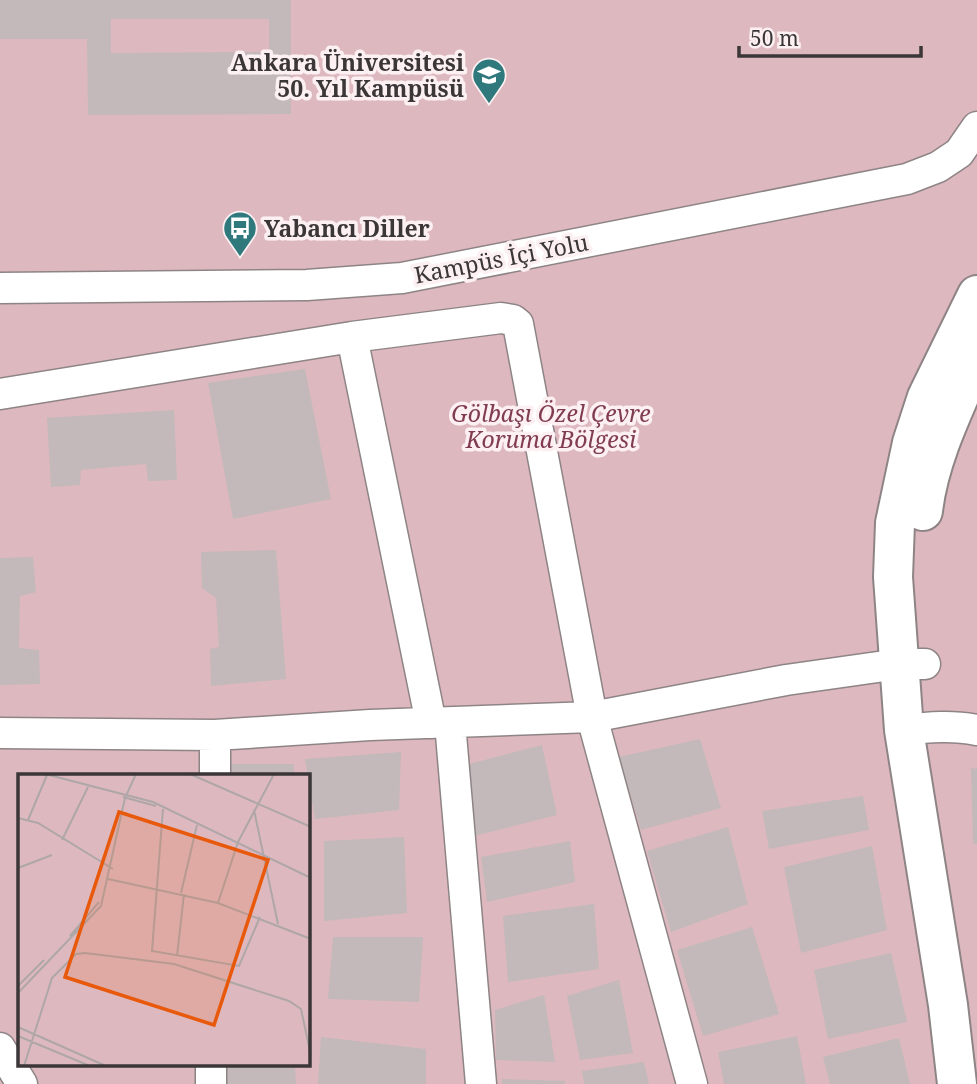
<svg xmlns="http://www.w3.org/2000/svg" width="977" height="1084" font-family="'Noto Serif',serif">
	<rect width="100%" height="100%" fill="#fcf0f2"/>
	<path fill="#ddb9bf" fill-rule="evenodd" d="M 0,0 L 977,0 L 977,1084 L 0,1084 ZM 19,776 L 308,776 L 308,1065 L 19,1065 Z"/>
	<path fill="#c3b8ba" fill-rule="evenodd" d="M 0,0 L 291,0 L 291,114 L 88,115 L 87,39 L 0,39 ZM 111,19 L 269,19 L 269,52 L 111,53 Z
		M 305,369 L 331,499 L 233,519 L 208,383 Z
		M 174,410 L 177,480 L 148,481 L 146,464 L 81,470 L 80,485 L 51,487 L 47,418 Z
		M 276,550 L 286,679 L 211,686 L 210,649 L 219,647 L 216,598 L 202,588 L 201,552 Z
		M 33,557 L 36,592 L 20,596 L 19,648 L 39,650 L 40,684 L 0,685 L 0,558 Z
		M 700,739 L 721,808 L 641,830 L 619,757 Z
		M 542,745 L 557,815 L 474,836 L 469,764 Z
		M 401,752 L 399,810 L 315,819 L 305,759 Z
		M 227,764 L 294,764 L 294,776 L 226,776 Z
		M 971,768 L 977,769 L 977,844 L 973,844 Z
		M 863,796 L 869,830 L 769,849 L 762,811 Z
		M 728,827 L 748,904 L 671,932 L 647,851 Z
		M 404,837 L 407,913 L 324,921 L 324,841 Z
		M 570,841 L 575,882 L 487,902 L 481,857 Z
		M 872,846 L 887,930 L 801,953 L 784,867 Z
		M 594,904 L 599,969 L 508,982 L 503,916 Z
		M 752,927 L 779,1014 L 703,1036 L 677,950 Z
		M 333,937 L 423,937 L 419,1002 L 328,999 Z
		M 891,953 L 907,1022 L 828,1039 L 814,970 Z
		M 619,980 L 633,1053 L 580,1060 L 567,996 Z
		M 544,995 L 555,1062 L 496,1060 L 495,1010 Z
		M 797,1036 L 806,1084 L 724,1084 L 718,1052 Z
		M 321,1037 L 426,1049 L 426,1084 L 318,1084 Z
		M 899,1038 L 910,1084 L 830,1084 L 823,1057 Z
		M 644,1062 L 649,1084 L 584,1084 L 582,1071 Z
		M 221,1065 L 295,1065 L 296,1084 L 221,1084 Z
		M 502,1079 L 565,1081 L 565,1084 L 502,1084 Z"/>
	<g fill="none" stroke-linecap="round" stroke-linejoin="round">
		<g stroke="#8e8486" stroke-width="33">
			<path id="street" d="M 0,288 L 307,285 L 402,278 L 907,179 L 938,167 L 959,153 L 977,127
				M 352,337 L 431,723
				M 0,394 L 352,337 L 501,318 L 513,320 L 518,324 L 592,717 L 692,1084
				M 450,723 L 481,1084
				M 904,730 C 929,727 953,725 977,730
				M 0,733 L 215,735 L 370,725 L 592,717 L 786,680 L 899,664 L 925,664
				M 215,776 L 215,735
				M 0,1048 L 22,1084
				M 211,1084 L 211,1065"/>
		</g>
		<g stroke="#8e8486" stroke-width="42">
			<path id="secondary" d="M 923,511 C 929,457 956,405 977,356
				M 957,1084 L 948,1005 L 904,730 L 893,577 L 895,523 L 912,443 L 927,397 L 977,295"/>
		</g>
		<use href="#street" stroke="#fff" stroke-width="30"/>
		<use href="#secondary" stroke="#fff" stroke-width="38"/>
	</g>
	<defs>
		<g id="university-pin" transform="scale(1.75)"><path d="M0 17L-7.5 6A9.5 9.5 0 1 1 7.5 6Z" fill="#2f787c" stroke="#fcf0f2"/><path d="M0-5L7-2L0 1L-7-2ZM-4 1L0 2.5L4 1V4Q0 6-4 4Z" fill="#fff"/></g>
		<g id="bus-pin" transform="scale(1.75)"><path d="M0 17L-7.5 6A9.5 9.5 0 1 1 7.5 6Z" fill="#2f787c" stroke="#fcf0f2"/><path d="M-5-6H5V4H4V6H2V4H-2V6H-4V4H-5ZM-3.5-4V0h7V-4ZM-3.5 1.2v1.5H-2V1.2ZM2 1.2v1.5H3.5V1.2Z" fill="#fff"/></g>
	</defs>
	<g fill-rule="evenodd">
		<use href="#university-pin" x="489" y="75"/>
		<use href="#bus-pin" x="240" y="228"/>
	</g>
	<g text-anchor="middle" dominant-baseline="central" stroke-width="7" stroke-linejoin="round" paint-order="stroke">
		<g font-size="23" font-weight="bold" fill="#3b3637" stroke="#fcf0f2" text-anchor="end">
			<text x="464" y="62">Ankara Üniversitesi<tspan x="464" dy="26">50. Yıl Kampüsü</tspan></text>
			<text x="264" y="228" text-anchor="start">Yabancı Diller</text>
		</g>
		<g font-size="23" fill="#3b3637" stroke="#fcf0f2">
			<text transform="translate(501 258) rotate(-11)">Kampüs İçi Yolu</text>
		</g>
		<g font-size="23" font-style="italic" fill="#813d4f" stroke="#fcf0f2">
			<text x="551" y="413">Gölbaşı Özel Çevre<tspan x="551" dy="26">Koruma Bölgesi</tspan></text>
		</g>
	</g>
	<g transform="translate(18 774)">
		<rect width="292" height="292" fill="#fcf0f2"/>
		<path d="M 0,0 L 292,0 L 292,292 L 0,292 Z" fill="#ddb9bf"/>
		<path fill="none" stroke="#afa6a7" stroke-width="2" d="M 27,0 L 135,28 L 293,104M 172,0 L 293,53M 105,23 L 138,32M 145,35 L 134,177 L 221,192 L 242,143M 236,36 L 260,150M 0,44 L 20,49 L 95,95M 10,46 L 29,1M 44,66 L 70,13M 0,94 L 34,81M 90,105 L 200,129 L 293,165M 163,119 L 179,51M 200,129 L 220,68 L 256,0M 52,162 L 81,128M 159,182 L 166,120M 0,212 L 26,186M 0,219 L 83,132 L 107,24 L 118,0M 0,253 L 88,292M 0,262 L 72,292M 6,292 L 34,204 L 58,180 L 67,179 L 156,190 L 271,227 L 283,235 L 293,282"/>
		<path fill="#e8590c" fill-opacity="0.15" stroke="#e8590c" stroke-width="3.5" d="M 101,38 L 250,86 L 196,251 L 47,203 Z"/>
		<rect width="292" height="292" fill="none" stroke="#3b3637" stroke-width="3.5"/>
	</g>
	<path d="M739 46v10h182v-10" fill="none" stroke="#3b3637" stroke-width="3.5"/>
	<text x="750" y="46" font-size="21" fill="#3b3637" stroke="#fcf0f2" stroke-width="5" paint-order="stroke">50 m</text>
</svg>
